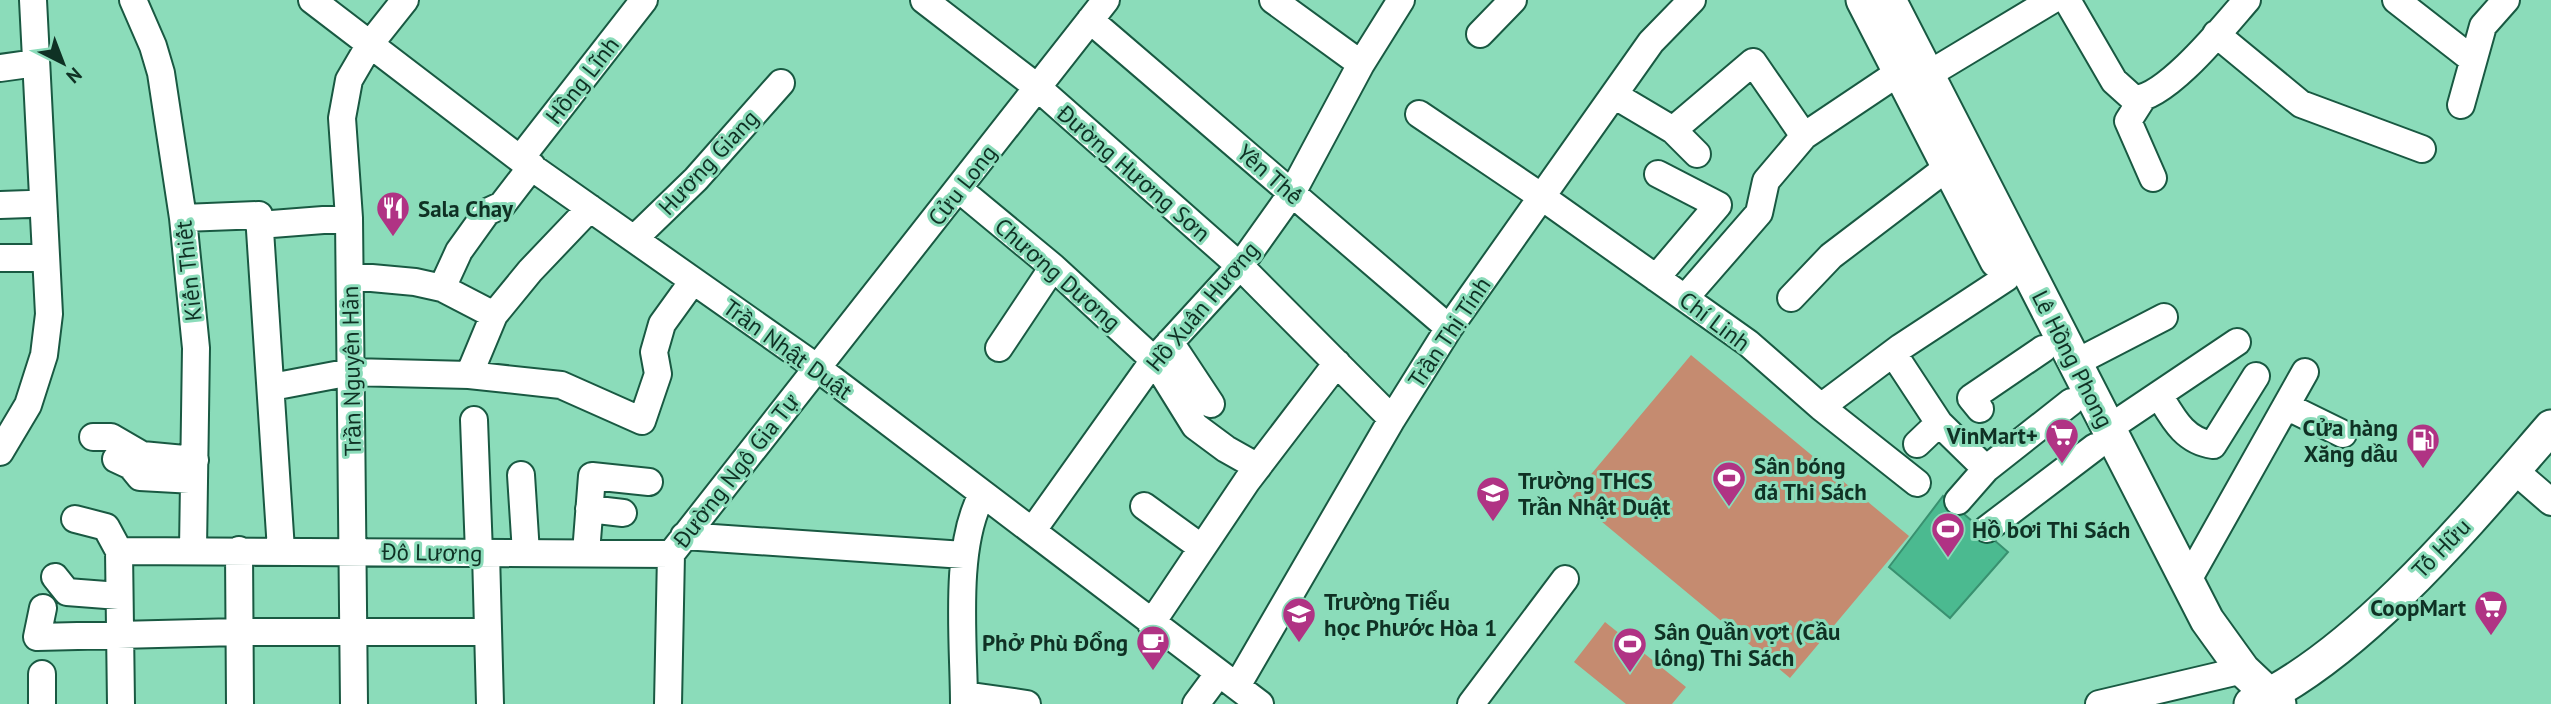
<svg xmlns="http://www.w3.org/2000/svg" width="2551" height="704" font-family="'PT Sans',sans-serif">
	<rect width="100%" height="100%" fill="#8bdcba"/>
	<path fill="#c58b70" d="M 1691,355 L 1909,536 L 1790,678 L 1572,497 Z
		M 1605,622 L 1686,687 L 1672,704 L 1626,704 L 1574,662 Z"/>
	<path fill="#4bba90" stroke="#399170" stroke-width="2" d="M 1943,496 L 2008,552 L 1950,618 L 1889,567 Z"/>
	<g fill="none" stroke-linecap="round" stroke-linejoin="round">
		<g stroke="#195942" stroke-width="30">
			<path id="minor" d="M 133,0 L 153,46 L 161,73 L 183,218 L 196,348 L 193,549
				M 312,0 L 520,159 L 816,367 L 1260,704
				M 924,0 L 1037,87 L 1240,266 L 1392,419
				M 1273,0 L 1361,64
				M 2067,0 L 2114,81 L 2134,99 C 2167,98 2225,25 2247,0
				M 2396,0 L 2473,60
				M 1090,20 L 1449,328
				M 1480,34 L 1513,0
				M 2216,34 L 2301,104 L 2422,149
				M 0,68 L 36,63
				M 1929,74 L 2052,0
				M 1614,95 L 1673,130 L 1697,154
				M 2142,99 L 2128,121 L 2153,178
				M 2461,105 L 2483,26 L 2506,0
				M 1419,114 L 1542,197 L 1748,343 L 1821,407 L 1901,347 L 2006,278
				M 1673,130 L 1753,62 L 1804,136
				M 520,159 L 644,0
				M 960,190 L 1053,267 L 1154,360 L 1195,426 L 1226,449 L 1258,467
				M 0,205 L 29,204
				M 183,218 L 259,215 L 281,550
				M 259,225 L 349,218
				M 634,239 L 696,179 L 781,83
				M 0,258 L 32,258
				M 350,276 L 415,282 L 442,288 L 494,315
				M 1656,278 L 1718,205 L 1658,174
				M 442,288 L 459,251 L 487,212 L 502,205 L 532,166
				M 1685,298 L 1759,213 L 1766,181 L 1804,136 L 1901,71
				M 1791,298 L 1831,256 L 1948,167
				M 1170,342 L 1211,404
				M 999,348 L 1053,267
				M 1893,353 L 1939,423 L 1986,469
				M 2075,363 L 2164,317
				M 469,375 L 494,315 L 530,271 L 590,208
				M 272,387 L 351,372 L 469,375 L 561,385 L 642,421 L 658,374 L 654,352 L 662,324 L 693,281
				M 2159,395 C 2173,418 2184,441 2213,445 L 2256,376
				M 2286,406 L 2343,434
				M 1821,407 L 1917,483
				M 1980,409 L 1971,398 L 2043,349
				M 474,420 L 479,553
				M 2109,428 L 2237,342
				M 93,437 L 111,437 L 142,455 L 195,460
				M 1917,444 L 1939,423
				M 0,452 L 28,405 L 44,355 L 49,314 L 33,0
				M 116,459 L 131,466 L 140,477 L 194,480
				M 2514,470 L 2551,502
				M 521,475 L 526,553
				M 1958,501 L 1986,469 L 2071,402
				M 1144,506 L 1202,548
				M 589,509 L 623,513
				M 75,519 L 106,527 L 119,551 L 121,704
				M 1987,529 L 2095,447
				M 1033,530 L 1154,360 L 1240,266 L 1292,193 L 1361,64 L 1401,0
				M 684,536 L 964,555
				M 239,550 L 240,704
				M 119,551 L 671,554
				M 486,553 L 490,704
				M 586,553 L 592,476 L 649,482
				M 55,577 L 67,592 L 119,596
				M 2187,582 L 2305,372
				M 43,608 L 37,637 L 239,632 L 487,632
				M 1151,624 L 1247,481 L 1337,363
				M 42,674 L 42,704
				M 1237,686 L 1392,419 L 1449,328 L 1651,42 L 1692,0
				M 964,695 L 1027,704
				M 354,704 L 349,218 L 342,118 L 349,80 L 370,44 L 405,0
				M 668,704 L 671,554 L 1106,0
				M 964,704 C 964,643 953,548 982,495
				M 1196,704 L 1219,673
				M 1471,704 L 1565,579
				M 2099,704 L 2243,670"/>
		</g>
		<g stroke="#195942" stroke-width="37">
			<path id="major" d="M 1863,0 L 1997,261
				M 1889,0 L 2207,620 L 2243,670 L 2279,704
				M 2251,704 C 2361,653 2471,519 2551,427"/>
		</g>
		<use href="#minor" stroke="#fff" stroke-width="26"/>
		<use href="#major" stroke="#fff" stroke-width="33"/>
	</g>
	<defs>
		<g id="restaurant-pin" transform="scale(1.75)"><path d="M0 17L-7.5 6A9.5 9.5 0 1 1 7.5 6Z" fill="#b03384" stroke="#8bdcba"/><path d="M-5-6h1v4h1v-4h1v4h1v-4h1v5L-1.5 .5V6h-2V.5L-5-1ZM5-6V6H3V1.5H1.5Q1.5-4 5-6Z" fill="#fff"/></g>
		<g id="supermarket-pin" transform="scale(1.75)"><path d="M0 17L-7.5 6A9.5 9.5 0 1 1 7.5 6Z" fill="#b03384" stroke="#8bdcba"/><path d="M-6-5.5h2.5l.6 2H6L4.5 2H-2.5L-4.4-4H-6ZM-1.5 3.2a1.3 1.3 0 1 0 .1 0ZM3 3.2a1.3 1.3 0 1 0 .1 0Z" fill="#fff"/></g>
		<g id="fuel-pin" transform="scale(1.75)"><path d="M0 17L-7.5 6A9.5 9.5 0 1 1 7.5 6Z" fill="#b03384" stroke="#8bdcba"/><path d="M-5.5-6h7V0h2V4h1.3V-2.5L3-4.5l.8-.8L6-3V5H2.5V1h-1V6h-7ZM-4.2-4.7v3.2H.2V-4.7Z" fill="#fff"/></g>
		<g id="stadium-pin" transform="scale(1.75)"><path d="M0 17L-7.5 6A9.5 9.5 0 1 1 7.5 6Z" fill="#b03384" stroke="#8bdcba"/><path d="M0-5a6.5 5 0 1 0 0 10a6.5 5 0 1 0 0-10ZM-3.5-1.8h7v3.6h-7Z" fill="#fff"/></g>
		<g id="school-pin" transform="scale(1.75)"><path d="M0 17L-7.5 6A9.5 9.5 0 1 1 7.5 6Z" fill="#b03384" stroke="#8bdcba"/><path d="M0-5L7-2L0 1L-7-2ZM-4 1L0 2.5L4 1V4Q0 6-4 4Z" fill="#fff"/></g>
		<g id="cafe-pin" transform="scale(1.75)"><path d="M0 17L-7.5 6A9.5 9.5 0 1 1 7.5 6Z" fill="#b03384" stroke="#8bdcba"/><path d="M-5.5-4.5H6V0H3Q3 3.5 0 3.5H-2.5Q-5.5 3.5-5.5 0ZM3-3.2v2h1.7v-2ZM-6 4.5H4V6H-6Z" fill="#fff"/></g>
	</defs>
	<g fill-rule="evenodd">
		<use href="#restaurant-pin" x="393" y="208"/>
		<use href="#supermarket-pin" x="2062" y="435"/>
		<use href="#fuel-pin" x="2423" y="440"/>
		<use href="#stadium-pin" x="1729" y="478"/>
		<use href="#school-pin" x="1493" y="493"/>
		<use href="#stadium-pin" x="1948" y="529"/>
		<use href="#supermarket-pin" x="2491" y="607"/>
		<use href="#school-pin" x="1299" y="614"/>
		<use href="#cafe-pin" x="1153" y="642"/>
		<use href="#stadium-pin" x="1630" y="644"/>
	</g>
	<g text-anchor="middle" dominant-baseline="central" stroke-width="6" stroke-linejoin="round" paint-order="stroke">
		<g font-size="23" fill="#0f3124" stroke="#8bdcba">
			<text transform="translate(582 80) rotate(-52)">Hồng Lĩnh</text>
			<text transform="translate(708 162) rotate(-47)">Hương Giang</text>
			<text transform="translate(1134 173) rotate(41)">Đường Hương Sơn</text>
			<text transform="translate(1270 174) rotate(41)">Yên Thế</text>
			<text transform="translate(962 185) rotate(-52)">Cửu Long</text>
			<text transform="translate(188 271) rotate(-96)">Kiến Thiết</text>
			<text transform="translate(1058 274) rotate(41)">Chương Dương</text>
			<text transform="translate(1202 306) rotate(-50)">Hồ Xuân Hương</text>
			<text transform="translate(1715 321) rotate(37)">Chí Linh</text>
			<text transform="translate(1449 332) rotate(-56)">Trần Thị Tính</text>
			<text transform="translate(788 349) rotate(36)">Trần Nhật Duật</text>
			<text transform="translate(2073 359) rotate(63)">Lê Hồng Phong</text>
			<text transform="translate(351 371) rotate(-91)">Trần Nguyên Hãn</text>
			<text transform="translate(736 470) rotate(-52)">Đường Ngô Gia Tự</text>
			<text transform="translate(2441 548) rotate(-46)">Tố Hữu</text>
			<text transform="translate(432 552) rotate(1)">Đô Lương</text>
		</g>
		<g font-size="23" font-weight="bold" fill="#0f3124" stroke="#8bdcba" text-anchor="start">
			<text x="418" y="208">Sala Chay</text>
			<text x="2398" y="427" text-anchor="end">Cửa hàng<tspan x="2398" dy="26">Xăng dầu</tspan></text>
			<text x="2038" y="435" text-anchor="end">VinMart+</text>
			<text x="1754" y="465">Sân bóng<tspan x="1754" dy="26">đá Thi Sách</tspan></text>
			<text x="1518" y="480">Trường THCS<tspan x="1518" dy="26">Trần Nhật Duật</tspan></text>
			<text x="1972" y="529">Hồ bơi Thi Sách</text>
			<text x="1324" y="601">Trường Tiểu<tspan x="1324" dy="26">học Phước Hòa 1</tspan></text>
			<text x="2466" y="607" text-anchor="end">CoopMart</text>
			<text x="1654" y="631">Sân Quần vợt (Cầu<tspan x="1654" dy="26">lông) Thi Sách</tspan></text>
			<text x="1128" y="642" text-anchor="end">Phở Phù Đổng</text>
		</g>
	</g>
	<g transform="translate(63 63) rotate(138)" stroke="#8bdcba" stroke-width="5" paint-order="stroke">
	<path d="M0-5L12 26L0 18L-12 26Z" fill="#0f3124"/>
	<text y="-10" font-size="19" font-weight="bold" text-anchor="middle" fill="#0f3124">N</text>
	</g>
</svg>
